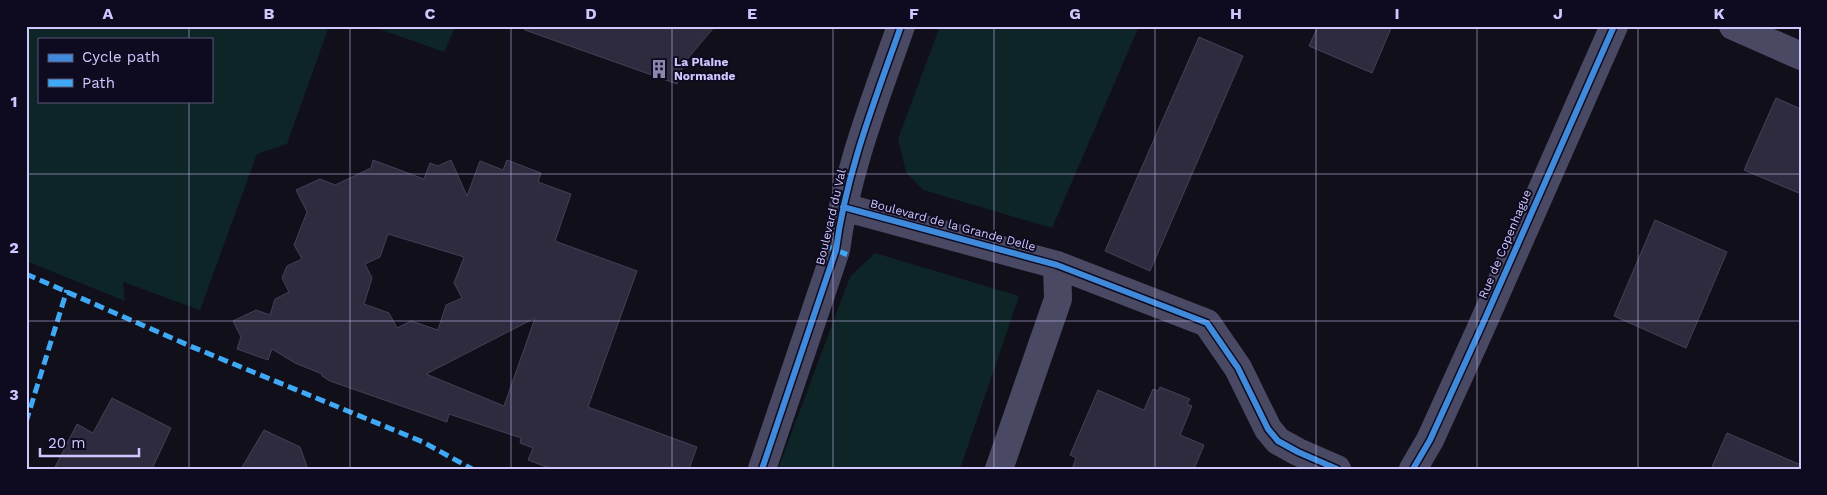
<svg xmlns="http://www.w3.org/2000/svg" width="1827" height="495" font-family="'Work Sans',sans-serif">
	<rect width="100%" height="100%" fill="#110f1a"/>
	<path fill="#0e2527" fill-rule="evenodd" d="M 26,26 L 329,26 L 287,144 L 257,154 L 200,310 L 123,282 L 125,301 L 26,261 ZM 39,39 L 211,39 L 211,101 L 39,101 Z
		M 371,26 L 456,26 L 444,52 Z
		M 940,26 L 1139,26 L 1052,228 L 923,190 L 906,172 L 898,139 Z
		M 875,253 L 1019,296 L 960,469 L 778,469 L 850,277 Z"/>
	<path fill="#2f2b3e" stroke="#444059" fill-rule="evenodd" d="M 525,26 L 715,26 L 684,63 L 677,84 L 525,30 Z
		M 1318,26 L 1392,26 L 1372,73 L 1309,46 Z
		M 1199,37 L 1243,56 L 1150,271 L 1105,251 Z
		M 1776,98 L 1801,109 L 1801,194 L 1744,170 Z
		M 373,160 L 424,179 L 430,163 L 438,166 L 451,160 L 467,196 L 480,161 L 503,170 L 507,160 L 541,173 L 538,182 L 571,194 L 555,241 L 637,271 L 588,407 L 697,447 L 689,469 L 552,469 L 528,460 L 533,448 L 520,443 L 521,438 L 449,414 L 447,422 L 330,381 L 322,376 L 322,374 L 295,363 L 272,349 L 268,360 L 237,349 L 241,337 L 233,321 L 256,310 L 270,315 L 275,299 L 289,292 L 282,278 L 287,266 L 302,259 L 294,245 L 307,212 L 296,190 L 320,179 L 335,185 L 371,168 ZM 388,234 L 464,257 L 454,283 L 462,298 L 446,305 L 438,330 L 411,321 L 397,328 L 389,313 L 364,304 L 372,278 L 365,264 L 380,257 ZM 535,318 L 504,406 L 426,374 Z
		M 1655,220 L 1727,252 L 1686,348 L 1614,316 Z
		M 1160,387 L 1190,399 L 1187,404 L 1192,406 L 1180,435 L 1204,445 L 1194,469 L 1072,469 L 1076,458 L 1070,455 L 1098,390 L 1144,410 L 1153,389 L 1158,391 Z
		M 112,398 L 171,428 L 152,469 L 54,469 L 77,424 L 93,433 Z
		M 264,430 L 300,447 L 308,469 L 241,469 Z
		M 1727,433 L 1801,465 L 1801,469 L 1711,469 Z"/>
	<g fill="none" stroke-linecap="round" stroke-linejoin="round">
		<path stroke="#4a4964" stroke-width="28" d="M 1057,265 L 1207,323 L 1238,368 L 1268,429 L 1278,441 L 1298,452 L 1337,469
			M 1413,469 L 1430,440 L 1480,330 L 1614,26"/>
		<path stroke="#4a4964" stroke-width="28" d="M 1733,26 L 1801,56
			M 843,207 L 1057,265 L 1058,299 L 999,469
			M 762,469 L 836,250 C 846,173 875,100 901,26"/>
		<path stroke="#3fa9f5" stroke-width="5" stroke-dasharray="10 5" stroke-linecap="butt" d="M 824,245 L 848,255
			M 26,274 L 190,346 L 423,442 L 472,469
			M 26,422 L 67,290"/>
		<g stroke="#0e0a1f" stroke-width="9">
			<path id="cycleway" d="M 843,207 L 1057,265 L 1207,323 L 1238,368 L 1268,429 L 1278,441 L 1298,452 L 1337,469
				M 762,469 L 836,250 C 846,173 875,100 901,26
				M 1413,469 L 1430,440 L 1480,330 L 1614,26"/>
		</g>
		<use href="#cycleway" stroke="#408adc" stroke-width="6"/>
	</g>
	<path fill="none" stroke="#cfc8ff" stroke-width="1" stroke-opacity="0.55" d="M 189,26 L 189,39M 350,26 L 350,469M 511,26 L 511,469M 672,26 L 672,469M 833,26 L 833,469M 994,26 L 994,469M 1155,26 L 1155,469M 1316,26 L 1316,469M 1477,26 L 1477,469M 1638,26 L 1638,469M 189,101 L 189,469M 26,174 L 1801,174M 26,321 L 1801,321"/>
	<defs>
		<g id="building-bare" transform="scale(1.5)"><path d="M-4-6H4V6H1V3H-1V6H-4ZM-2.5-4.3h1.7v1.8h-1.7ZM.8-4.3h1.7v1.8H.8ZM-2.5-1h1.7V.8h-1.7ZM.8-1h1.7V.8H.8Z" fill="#8c87af" stroke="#0e0a1f" stroke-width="2.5" paint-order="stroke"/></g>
	</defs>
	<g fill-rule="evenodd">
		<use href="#building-bare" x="659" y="69"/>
	</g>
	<g text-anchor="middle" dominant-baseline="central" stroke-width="4" stroke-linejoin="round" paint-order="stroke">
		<g font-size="12" font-weight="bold" fill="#cfc8ff" stroke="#0e0a1f" text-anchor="start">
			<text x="674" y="62">La Plaine<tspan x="674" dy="14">Normande</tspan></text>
		</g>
		<g font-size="12" fill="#cfc8ff" stroke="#0e0a1f">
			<text transform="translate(831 217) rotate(-77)">Boulevard du Val</text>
			<text transform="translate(953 225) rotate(15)">Boulevard de la Grande Delle</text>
			<text transform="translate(1505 244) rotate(-67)">Rue de Copenhague</text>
		</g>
	</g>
	<rect width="1827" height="495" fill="none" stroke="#0e0a1f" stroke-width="55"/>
	<rect x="38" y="38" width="175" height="65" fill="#0e0a1f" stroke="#5b5679"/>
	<rect x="48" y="54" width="25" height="8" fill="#408adc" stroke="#5b5679"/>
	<text x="82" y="62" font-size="15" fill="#cfc8ff">Cycle path</text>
	<rect x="48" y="79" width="25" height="8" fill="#3fa9f5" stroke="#5b5679"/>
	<text x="82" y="88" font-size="15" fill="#cfc8ff">Path</text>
	<path d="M40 448v8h99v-8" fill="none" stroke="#cfc8ff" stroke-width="2.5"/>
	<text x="48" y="448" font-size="15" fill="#cfc8ff" stroke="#0e0a1f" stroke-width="4" paint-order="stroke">20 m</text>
	<rect x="28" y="28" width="1772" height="440" fill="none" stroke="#cfc8ff" stroke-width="2"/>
	<g font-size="16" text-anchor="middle" font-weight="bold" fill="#cfc8ff">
		<text x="108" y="19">A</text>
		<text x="269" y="19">B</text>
		<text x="430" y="19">C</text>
		<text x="591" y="19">D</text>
		<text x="752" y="19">E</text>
		<text x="914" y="19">F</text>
		<text x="1075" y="19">G</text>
		<text x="1236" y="19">H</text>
		<text x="1397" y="19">I</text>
		<text x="1558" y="19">J</text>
		<text x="1719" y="19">K</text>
		<text x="14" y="107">1</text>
		<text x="14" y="253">2</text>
		<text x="14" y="400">3</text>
	</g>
</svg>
